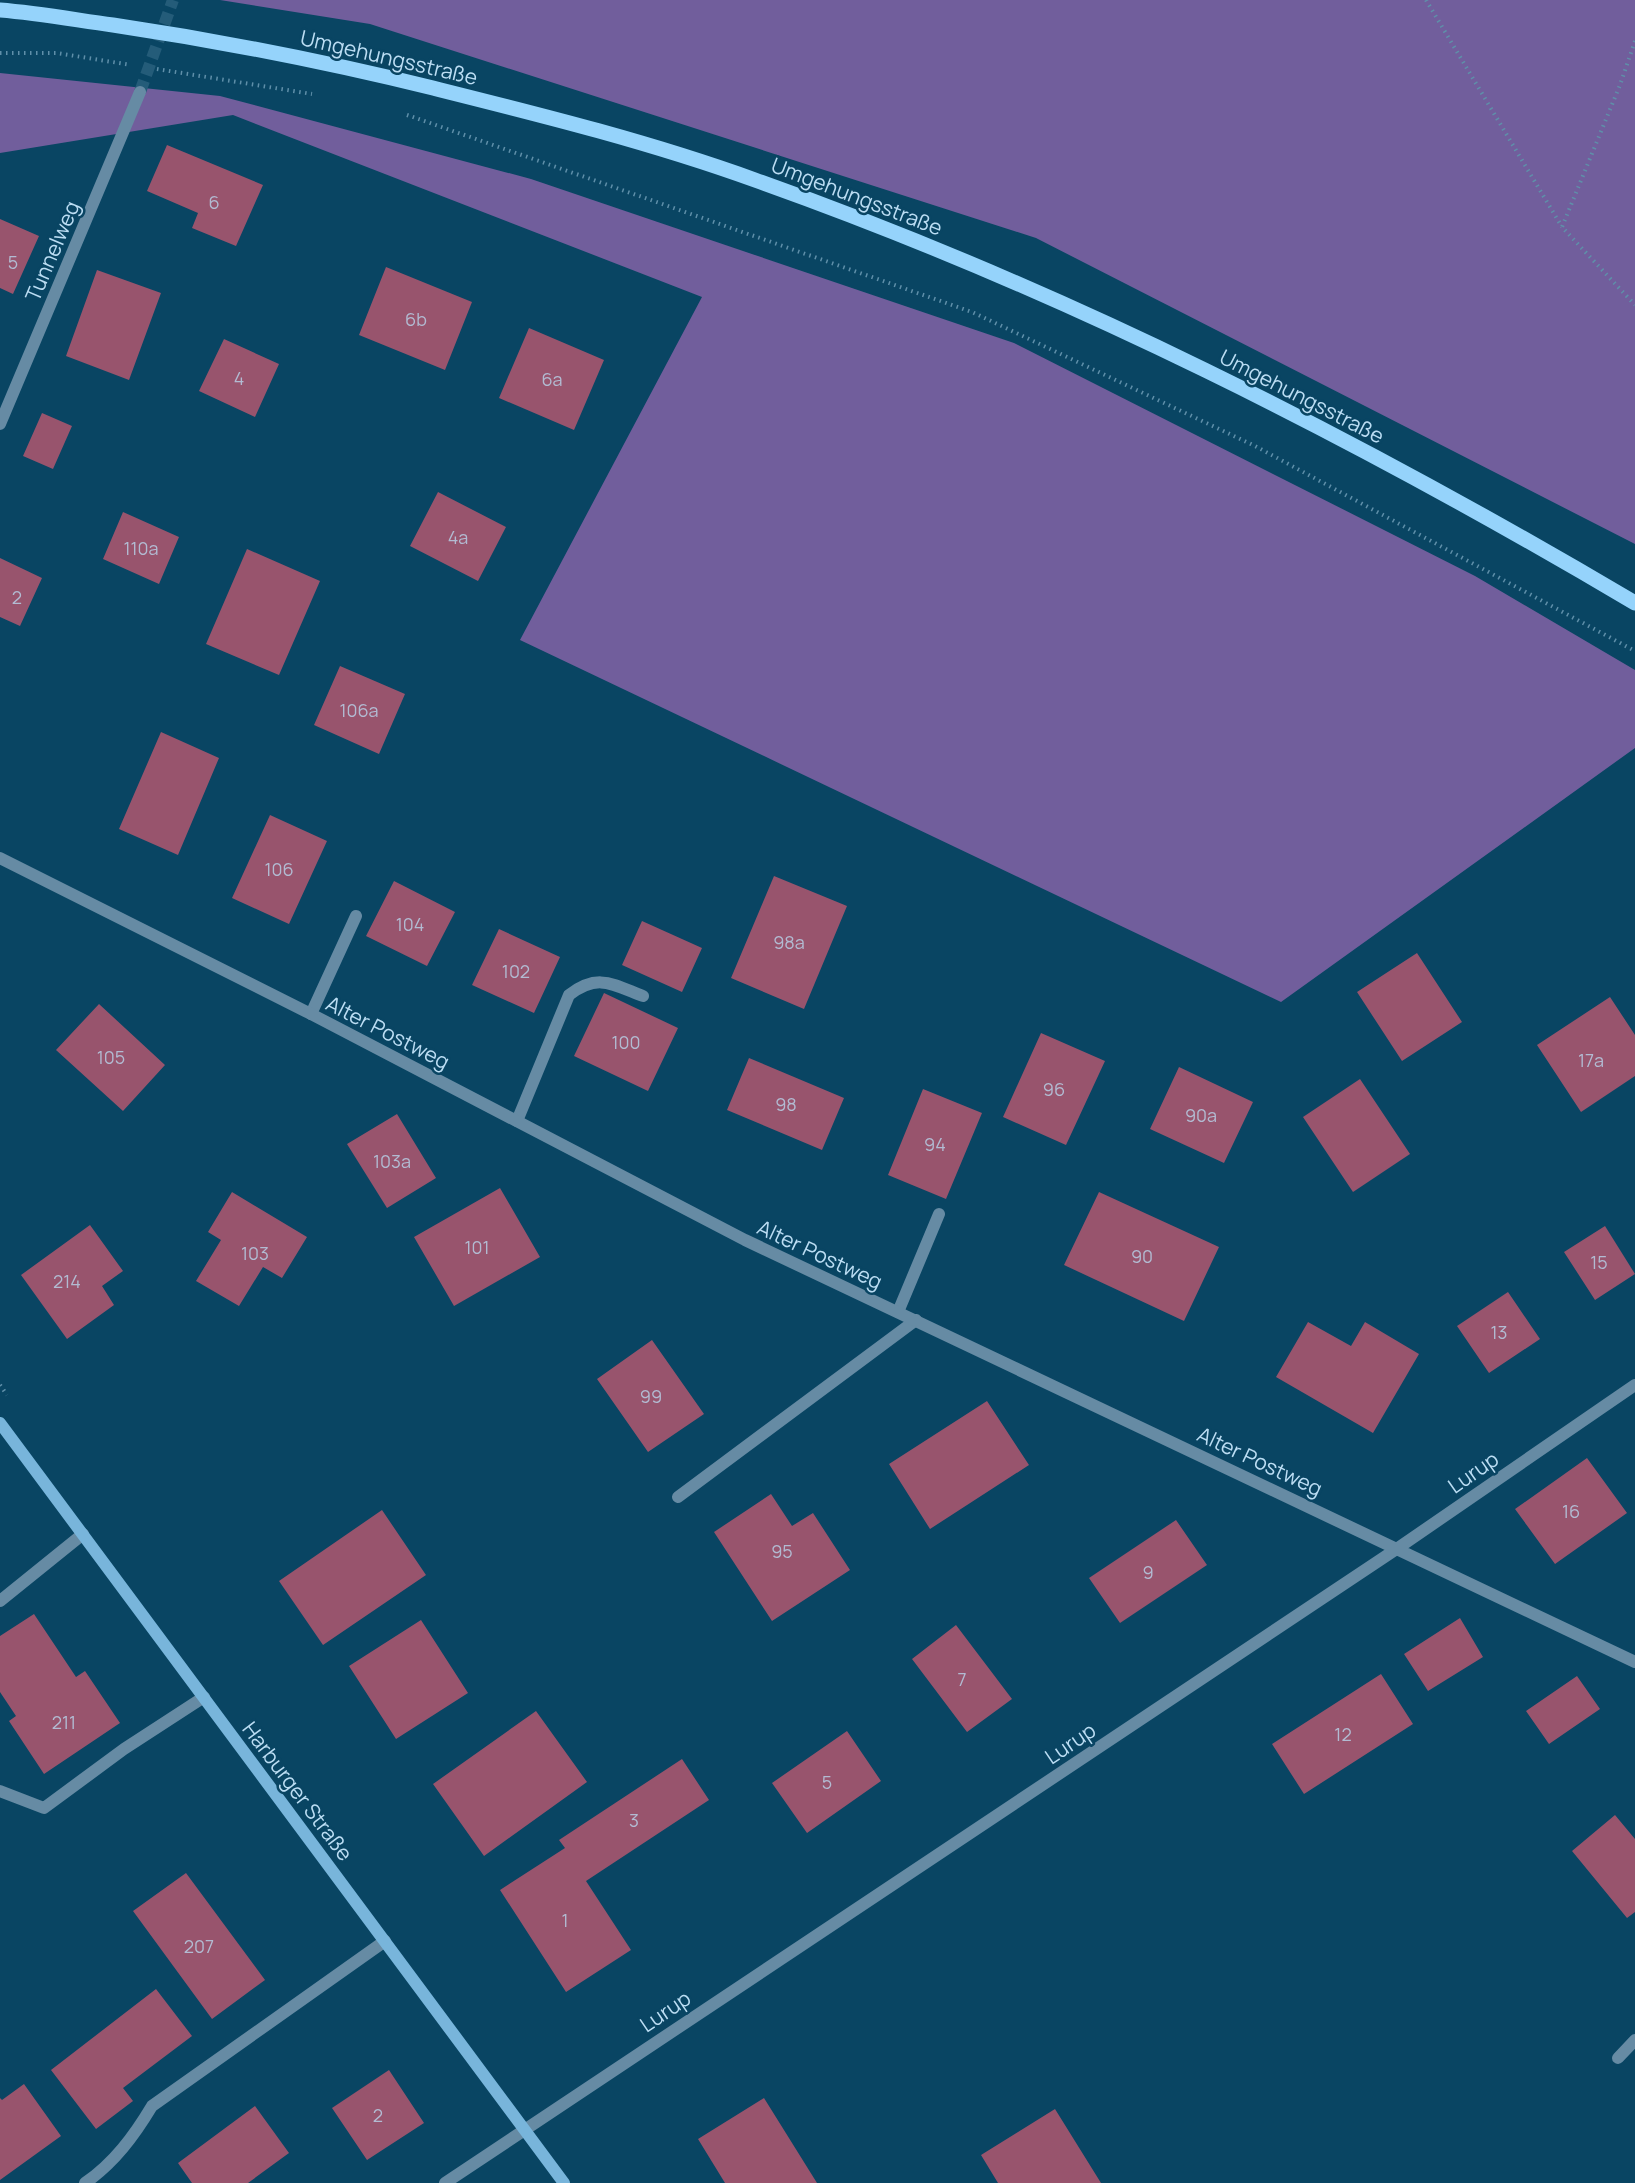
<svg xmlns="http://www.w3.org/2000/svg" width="1635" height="2183" font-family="Manrope,sans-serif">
	<rect width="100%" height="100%" fill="#094563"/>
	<path fill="#715e9c" d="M 220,0 L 1635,0 L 1635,544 L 1036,238 L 370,24 Z
		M 0,73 L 220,96 L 531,179 L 1014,343 L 1475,576 L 1635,670 L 1635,748 L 1281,1002 L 520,640 L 702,297 L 233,115 L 0,153 Z"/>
	<path fill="#98546d" d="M 167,145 L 263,185 L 236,246 L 192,228 L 198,213 L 147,191 Z
		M 0,219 L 39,236 L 13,294 L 0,288 Z
		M 386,267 L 472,302 L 445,370 L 359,335 Z
		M 97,270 L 161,293 L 129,380 L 66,356 Z
		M 529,328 L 604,360 L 574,430 L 499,398 Z
		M 224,339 L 279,364 L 255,417 L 199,391 Z
		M 42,413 L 72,426 L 53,469 L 23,456 Z
		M 438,492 L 506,527 L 478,581 L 410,546 Z
		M 123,512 L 179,537 L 159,584 L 103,559 Z
		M 247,549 L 320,581 L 279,675 L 206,644 Z
		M 0,558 L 42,578 L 20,626 L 0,617 Z
		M 340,666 L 405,694 L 379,754 L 314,725 Z
		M 161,732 L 219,758 L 178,855 L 119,829 Z
		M 270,815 L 327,841 L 289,924 L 232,898 Z
		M 774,876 L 847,906 L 804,1009 L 731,978 Z
		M 394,881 L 455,912 L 427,966 L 366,936 Z
		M 642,921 L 702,948 L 682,992 L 622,965 Z
		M 499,929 L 560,957 L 534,1013 L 472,985 Z
		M 1417,953 L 1462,1022 L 1402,1061 L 1357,992 Z
		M 604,993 L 678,1028 L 648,1091 L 574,1056 Z
		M 1610,997 L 1635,1035 L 1635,1076 L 1581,1112 L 1537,1045 Z
		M 99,1004 L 165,1065 L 123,1111 L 56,1050 Z
		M 1041,1033 L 1105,1061 L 1066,1145 L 1003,1117 Z
		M 749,1058 L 844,1098 L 822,1150 L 727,1110 Z
		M 1179,1067 L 1253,1102 L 1224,1163 L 1150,1129 Z
		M 1360,1079 L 1410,1154 L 1353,1192 L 1303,1117 Z
		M 923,1089 L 982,1113 L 946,1199 L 888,1175 Z
		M 397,1114 L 436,1178 L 387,1208 L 347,1144 Z
		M 500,1188 L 540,1257 L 454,1306 L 414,1237 Z
		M 232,1192 L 307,1237 L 282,1278 L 263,1267 L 239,1306 L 196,1281 L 221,1240 L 208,1232 Z
		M 1099,1192 L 1219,1247 L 1184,1321 L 1064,1265 Z
		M 90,1225 L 123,1271 L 102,1286 L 114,1305 L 67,1339 L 21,1275 Z
		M 1605,1226 L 1635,1274 L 1595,1300 L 1564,1252 Z
		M 1508,1292 L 1540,1339 L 1489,1373 L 1457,1326 Z
		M 1308,1322 L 1351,1346 L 1365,1322 L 1419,1354 L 1373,1433 L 1276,1377 Z
		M 652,1340 L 704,1414 L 648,1452 L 597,1379 Z
		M 987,1401 L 1029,1465 L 930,1529 L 889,1464 Z
		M 1587,1458 L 1627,1513 L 1555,1564 L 1515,1509 Z
		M 771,1494 L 792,1526 L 813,1513 L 850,1570 L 772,1621 L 714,1532 Z
		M 382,1510 L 426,1575 L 323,1645 L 279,1581 Z
		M 1176,1520 L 1207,1565 L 1120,1623 L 1089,1578 Z
		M 34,1614 L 76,1677 L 85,1671 L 120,1723 L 44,1774 L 9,1721 L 16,1716 L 0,1692 L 0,1636 Z
		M 1460,1618 L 1483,1657 L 1428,1691 L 1404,1654 Z
		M 421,1620 L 468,1693 L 396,1739 L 349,1666 Z
		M 956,1625 L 1012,1699 L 967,1732 L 912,1659 Z
		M 1381,1674 L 1413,1724 L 1304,1794 L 1272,1744 Z
		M 1577,1676 L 1600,1709 L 1549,1744 L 1526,1711 Z
		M 536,1711 L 587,1782 L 484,1856 L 433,1784 Z
		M 847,1731 L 881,1781 L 807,1833 L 772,1783 Z
		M 682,1759 L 709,1800 L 586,1881 L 631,1950 L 566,1992 L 500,1890 L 565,1848 L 559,1840 Z
		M 1615,1815 L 1635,1839 L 1635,1912 L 1627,1918 L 1572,1851 Z
		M 186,1873 L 265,1980 L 212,2019 L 133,1911 Z
		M 156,1989 L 192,2036 L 123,2088 L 133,2101 L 96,2129 L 51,2070 Z
		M 389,2070 L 424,2123 L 367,2160 L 332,2108 Z
		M 24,2084 L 61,2136 L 0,2180 L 0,2098 L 2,2100 Z
		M 764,2098 L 817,2183 L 725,2183 L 698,2139 Z
		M 255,2106 L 289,2153 L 248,2183 L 192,2183 L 178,2163 Z
		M 1055,2109 L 1101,2183 L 998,2183 L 981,2155 Z"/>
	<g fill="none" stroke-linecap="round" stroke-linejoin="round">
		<path stroke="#245c79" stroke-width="12" stroke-dasharray="12 6" stroke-linecap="butt" d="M 140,92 L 173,0"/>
		<path stroke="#5f8fa9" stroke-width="4" stroke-dasharray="1.5 4.5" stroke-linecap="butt" d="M 1426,0 L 1562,227
			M 1635,41 L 1620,85 L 1562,227 L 1635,305
			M 0,53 L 57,53 L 131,65
			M 157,69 L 312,94
			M 407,115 L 972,312 L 1255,446 L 1635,651
			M 0,1385 L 7,1395"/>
		<path stroke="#668ba4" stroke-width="12" d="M 311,1014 L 356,916
			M 517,1121 L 569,995 C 598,973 612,984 643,996
			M 898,1312 L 939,1214
			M 678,1497 L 916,1320
			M 0,1601 L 83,1534
			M 0,1791 L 44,1808 L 124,1749 L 204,1697
			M 1618,2058 L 1635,2040
			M 85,2183 C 114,2163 134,2136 152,2106 L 385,1941"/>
		<path stroke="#668ba4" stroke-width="12" d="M 0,424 L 140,92
			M 0,858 L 311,1014 L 745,1240 L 1635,1662
			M 445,2183 L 1398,1548 L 1635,1385"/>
		<path stroke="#78b5db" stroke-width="12" d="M 0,1423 L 564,2183"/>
		<path stroke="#95d3fb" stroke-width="15" d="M 0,10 C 38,13 76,20 113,25 C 221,41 327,62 433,88 C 541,115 650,142 755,180 C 1063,289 1354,437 1635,603"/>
	</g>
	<g text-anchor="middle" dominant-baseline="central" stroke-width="5" stroke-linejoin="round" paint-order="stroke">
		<g font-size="18" fill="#b2bbd2">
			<text x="214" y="202">6</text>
			<text x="13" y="262">5</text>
			<text x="416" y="319">6b</text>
			<text x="239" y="378">4</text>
			<text x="552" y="379">6a</text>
			<text x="458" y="537">4a</text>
			<text x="141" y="548">110a</text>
			<text x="17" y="597">2</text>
			<text x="359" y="710">106a</text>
			<text x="279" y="869">106</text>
			<text x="410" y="924">104</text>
			<text x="789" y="942">98a</text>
			<text x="516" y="971">102</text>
			<text x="626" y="1042">100</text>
			<text x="111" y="1057">105</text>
			<text x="1591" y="1060">17a</text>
			<text x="1054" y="1089">96</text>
			<text x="786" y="1104">98</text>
			<text x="1201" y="1115">90a</text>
			<text x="935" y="1144">94</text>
			<text x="392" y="1161">103a</text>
			<text x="477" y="1247">101</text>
			<text x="255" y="1253">103</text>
			<text x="1142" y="1256">90</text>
			<text x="1599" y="1262">15</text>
			<text x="67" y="1281">214</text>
			<text x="1499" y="1332">13</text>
			<text x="651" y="1396">99</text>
			<text x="1571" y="1511">16</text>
			<text x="782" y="1551">95</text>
			<text x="1148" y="1572">9</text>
			<text x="962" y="1679">7</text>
			<text x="64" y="1722">211</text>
			<text x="1343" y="1734">12</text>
			<text x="827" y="1782">5</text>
			<text x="634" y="1820">3</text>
			<text x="565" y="1920">1</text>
			<text x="199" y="1946">207</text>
			<text x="378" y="2115">2</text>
		</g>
		<g font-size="21" fill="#bbddf3" stroke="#094563">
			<text transform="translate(389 57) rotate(13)">Umgehungsstraße</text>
			<text transform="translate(857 196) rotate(21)">Umgehungsstraße</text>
			<text transform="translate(52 251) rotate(-67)">Tunnelweg</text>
			<text transform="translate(1302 396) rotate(27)">Umgehungsstraße</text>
			<text transform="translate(388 1032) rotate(27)">Alter Postweg</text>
			<text transform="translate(820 1254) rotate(25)">Alter Postweg</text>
			<text transform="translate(1260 1461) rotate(25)">Alter Postweg</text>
			<text transform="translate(1473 1472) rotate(-35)">Lurup</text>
			<text transform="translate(1070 1743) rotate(-34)">Lurup</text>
			<text transform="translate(298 1791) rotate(53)">Harburger Straße</text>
			<text transform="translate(665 2011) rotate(-34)">Lurup</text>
		</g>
	</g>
</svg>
